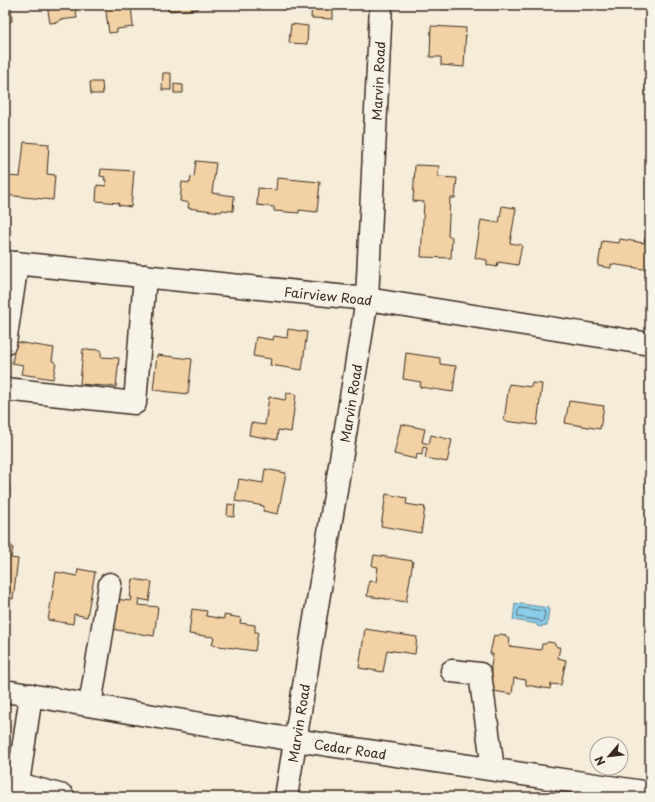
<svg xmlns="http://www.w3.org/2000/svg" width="655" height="802" font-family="'Playpen Sans',sans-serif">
	<rect width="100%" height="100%" fill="#f6ecda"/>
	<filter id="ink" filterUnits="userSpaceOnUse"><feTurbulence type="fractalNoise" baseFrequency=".025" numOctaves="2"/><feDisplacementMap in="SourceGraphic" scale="8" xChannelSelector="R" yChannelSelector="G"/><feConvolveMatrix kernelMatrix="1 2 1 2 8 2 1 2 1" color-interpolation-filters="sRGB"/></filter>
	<g filter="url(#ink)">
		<path fill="#89cdea" stroke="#6a8c98" d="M 515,603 L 549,608 L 547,626 L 542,625 L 542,627 L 537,626 L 537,624 L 513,620 Z"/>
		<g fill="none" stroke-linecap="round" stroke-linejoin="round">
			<path stroke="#5a6b70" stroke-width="1" d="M 520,608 L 544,611 L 545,613 L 543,621 L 541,622 L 538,620 L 518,617 C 517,615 518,609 520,608 Z"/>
		</g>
		<path fill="#f2d2a4" stroke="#3b2a1e" d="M 5,5 L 11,5 L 12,21 L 5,22 Z
			M 47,5 L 75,5 L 77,18 L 59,20 L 59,22 L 50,23 Z
			M 105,5 L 131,5 L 133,27 L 117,29 L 117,32 L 109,33 Z
			M 168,5 L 198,5 L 198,9 L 168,11 Z
			M 312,5 L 333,5 L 333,19 L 311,18 Z
			M 439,5 L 457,5 L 457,10 L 439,9 Z
			M 494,5 L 506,5 L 506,8 L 495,9 Z
			M 291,24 L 308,26 L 307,44 L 289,43 Z
			M 431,26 L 466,28 L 464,67 L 441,65 L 441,57 L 430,57 Z
			M 163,73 L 171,73 L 171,90 L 162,90 Z
			M 90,82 L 102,82 L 103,94 L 91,94 Z
			M 174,84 L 183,85 L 183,93 L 174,93 Z
			M 24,142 L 49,144 L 47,174 L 55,175 L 53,200 L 5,195 L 6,176 L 20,177 Z
			M 196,161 L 216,163 L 212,193 L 234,196 L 233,211 L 222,210 L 221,212 L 188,208 L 189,203 L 180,201 L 182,182 L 190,183 L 191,176 L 194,177 Z
			M 415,165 L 439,166 L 438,177 L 457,178 L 455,198 L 450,198 L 448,236 L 452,237 L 451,258 L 421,257 L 424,202 L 413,201 Z
			M 101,169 L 134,171 L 131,207 L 118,205 L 119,203 L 96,201 L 97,185 L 106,186 L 106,180 L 104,180 L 105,177 L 100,176 Z
			M 277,178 L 320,182 L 317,212 L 299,210 L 299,213 L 274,211 L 274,207 L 257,205 L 258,188 L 276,190 Z
			M 502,206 L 516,208 L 510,243 L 522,245 L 518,265 L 498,262 L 497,267 L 487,265 L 487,260 L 475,258 L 481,220 L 499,223 Z
			M 645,238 L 650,238 L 650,270 L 611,264 L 611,268 L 598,266 L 602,241 L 619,243 L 620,239 L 644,243 Z
			M 288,329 L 307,332 L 302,370 L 270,365 L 271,359 L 253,356 L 256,337 L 273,340 L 274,336 L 287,338 Z
			M 16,342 L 54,348 L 52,361 L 56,362 L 53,379 L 21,374 L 23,365 L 12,363 Z
			M 83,349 L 101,350 L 101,357 L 119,358 L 116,387 L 80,384 Z
			M 406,353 L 440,358 L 440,364 L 456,366 L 453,392 L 420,387 L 421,382 L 403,379 Z
			M 157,355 L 192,359 L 188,394 L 153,390 Z
			M 532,383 L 542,384 L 537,425 L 504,421 L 509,384 L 531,387 Z
			M 287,393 L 296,394 L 291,432 L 278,430 L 277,440 L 249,435 L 251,423 L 265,425 L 269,397 L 285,400 Z
			M 569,401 L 604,406 L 600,429 L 565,423 Z
			M 401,424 L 425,429 L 422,442 L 429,444 L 431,435 L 452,440 L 447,462 L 425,458 L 427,448 L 423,447 L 422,455 L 417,454 L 416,459 L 394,454 Z
			M 265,469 L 286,473 L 278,514 L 263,511 L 264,506 L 235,501 L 239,479 L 263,483 Z
			M 5,487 L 10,488 L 8,510 L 5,509 Z
			M 386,494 L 407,498 L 406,504 L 425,507 L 421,533 L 381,526 Z
			M 228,504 L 235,505 L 234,517 L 227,516 Z
			M 5,543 L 10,544 L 13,548 L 11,558 L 18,559 L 13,599 L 6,597 L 5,605 Z
			M 374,555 L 413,561 L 406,602 L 367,596 L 369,581 L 376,582 L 378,567 L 372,566 Z
			M 78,569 L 95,572 L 87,617 L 74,614 L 73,624 L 48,620 L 56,572 L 77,576 Z
			M 133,579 L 152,582 L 149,601 L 139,599 L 138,605 L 158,607 L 154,636 L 111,629 L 115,599 L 131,601 L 132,597 L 130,597 Z
			M 192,609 L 207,611 L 206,616 L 224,619 L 224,615 L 241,618 L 240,623 L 255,625 L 255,632 L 258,632 L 255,651 L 212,645 L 214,637 L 189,634 Z
			M 365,629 L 417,637 L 415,654 L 387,650 L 383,672 L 359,668 Z
			M 500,634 L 505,635 L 508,638 L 510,638 L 509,646 L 541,650 L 542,644 L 545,644 L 548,642 L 554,643 L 557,647 L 560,647 L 558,658 L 566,660 L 561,685 L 551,684 L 550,689 L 526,685 L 526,680 L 514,678 L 512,694 L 487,690 L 493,654 L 490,654 L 494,635 L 498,636 Z"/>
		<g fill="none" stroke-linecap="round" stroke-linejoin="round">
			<g stroke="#3b2a1e" stroke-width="25">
				<g id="minor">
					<path id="s1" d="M 5,262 L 367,299 L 650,344"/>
					<path d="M 5,343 L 17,263"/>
					<path d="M 5,389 L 135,403 L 145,276"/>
					<path d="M 452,671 L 480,674 L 493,769"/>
					<path id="s2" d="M 5,691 L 295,740 L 650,793"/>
					<path d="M 90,705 L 110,584"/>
					<path d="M 18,784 L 63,796 L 63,797"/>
					<path d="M 16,797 L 31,695"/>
					<path id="s3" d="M 286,797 L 367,299 L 381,5"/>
				</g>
			</g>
			<use href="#minor" stroke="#f7f3e8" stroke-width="22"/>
		</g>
	</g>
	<g text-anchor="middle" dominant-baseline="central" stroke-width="3" stroke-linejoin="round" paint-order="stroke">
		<g font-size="13" fill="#3b2a1e" stroke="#f7f3e8">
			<text stroke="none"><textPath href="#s3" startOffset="723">Marvin Road</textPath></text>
			<text stroke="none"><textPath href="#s1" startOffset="325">Fairview Road</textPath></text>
			<text stroke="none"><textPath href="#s3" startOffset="399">Marvin Road</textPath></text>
			<text stroke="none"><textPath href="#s3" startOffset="75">Marvin Road</textPath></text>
			<text stroke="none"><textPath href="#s2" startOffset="350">Cedar Road</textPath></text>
		</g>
	</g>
	<rect width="655" height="802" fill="none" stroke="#f7f3e8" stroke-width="20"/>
	<rect x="10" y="10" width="635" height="782" fill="none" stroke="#3b2a1e" stroke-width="1.5" filter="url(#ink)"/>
	<g transform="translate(609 756) rotate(242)"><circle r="19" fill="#f7f3e8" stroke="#aca397"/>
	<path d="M0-3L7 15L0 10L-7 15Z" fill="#3b2a1e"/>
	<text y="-6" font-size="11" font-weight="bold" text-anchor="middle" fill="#3b2a1e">N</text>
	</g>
</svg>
